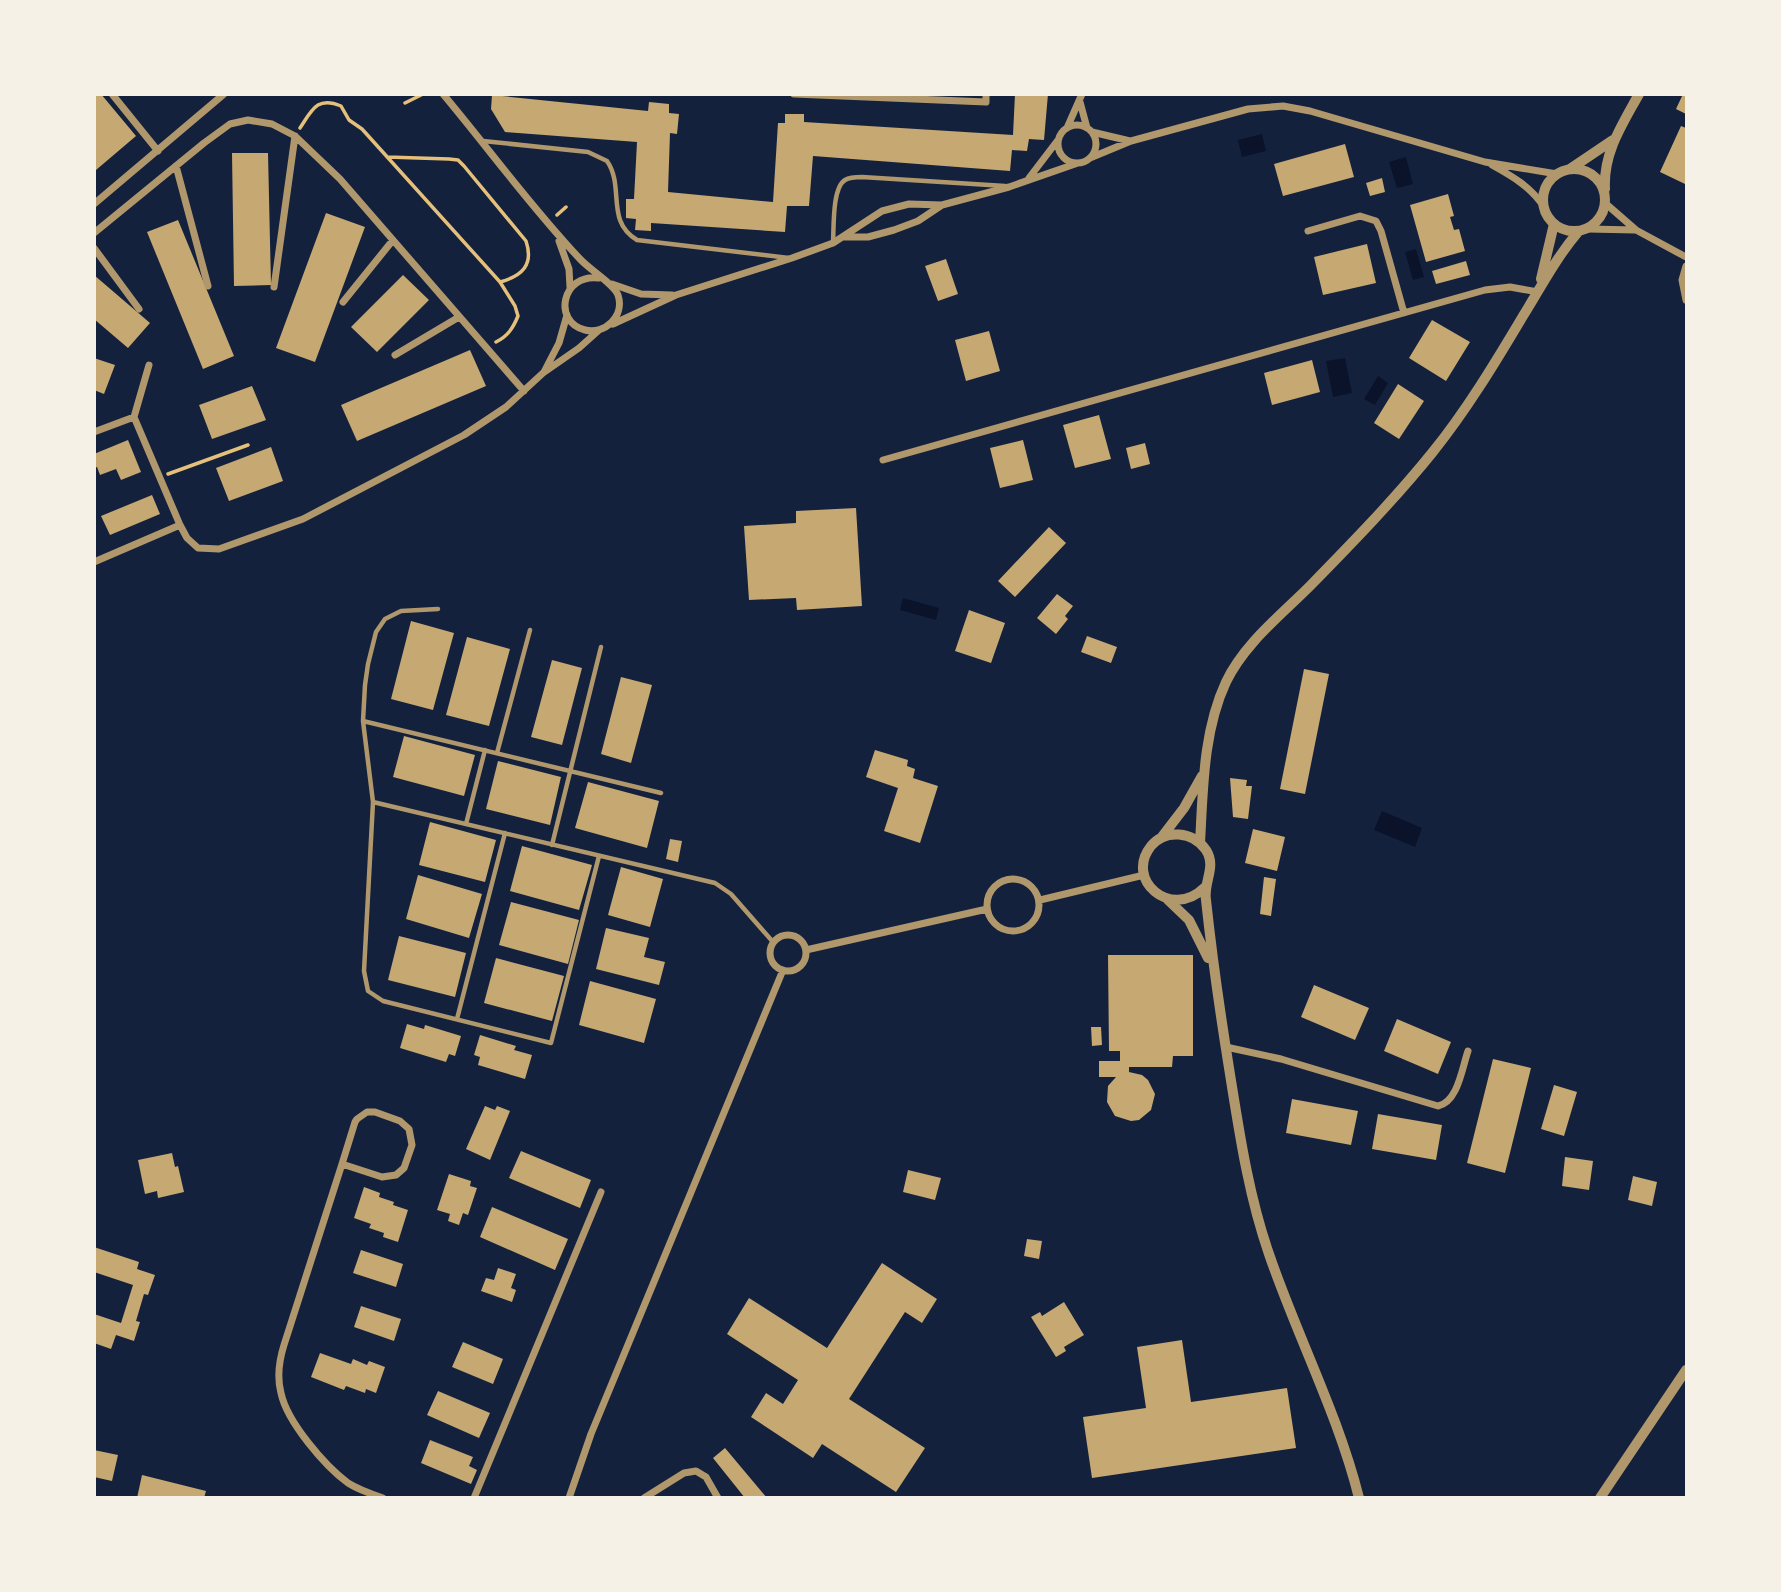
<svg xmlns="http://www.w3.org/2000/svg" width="1781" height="1592" font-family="Arial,sans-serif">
	<rect width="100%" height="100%" fill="#14213d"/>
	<path fill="#0b132b" d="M 1262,134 L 1266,151 L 1242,157 L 1238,140 Z
		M 1406,157 L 1413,184 L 1397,188 L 1389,162 Z
		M 1416,249 L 1424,277 L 1413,280 L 1405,252 Z
		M 1345,358 L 1352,393 L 1333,397 L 1326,361 Z
		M 1378,376 L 1388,383 L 1375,405 L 1364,399 Z
		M 903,598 L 939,608 L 936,620 L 900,610 Z
		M 1382,811 L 1422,828 L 1415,847 L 1374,830 Z"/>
	<path fill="#c6a872" d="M 98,94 L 101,94 L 136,136 L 96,170 L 94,97 Z
		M 1015,94 L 1048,94 L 1044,140 L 1029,139 L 1027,151 L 1012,150 L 1010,171 L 813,156 L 809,206 L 787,206 L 785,232 L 651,223 L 651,231 L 635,230 L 636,219 L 626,218 L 626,199 L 634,199 L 637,142 L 505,132 L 491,109 L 492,95 L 648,111 L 649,102 L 669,104 L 669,113 L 679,114 L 677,134 L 670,133 L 668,192 L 773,202 L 778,123 L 785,123 L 785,114 L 804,114 L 804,122 L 1013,135 Z
		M 1683,94 L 1686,94 L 1686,114 L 1676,109 Z
		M 1681,126 L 1686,128 L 1685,184 L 1660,172 Z
		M 1345,144 L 1354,177 L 1283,196 L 1274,164 Z
		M 232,153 L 268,153 L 271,285 L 234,286 Z
		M 1382,178 L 1385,192 L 1370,196 L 1366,183 Z
		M 1448,194 L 1454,216 L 1450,217 L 1454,230 L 1459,229 L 1465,251 L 1426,262 L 1410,205 Z
		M 326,213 L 365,227 L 315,362 L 276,348 Z
		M 178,220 L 234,356 L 203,369 L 147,232 Z
		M 1367,244 L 1376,283 L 1323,295 L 1314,257 Z
		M 946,259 L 958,294 L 938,301 L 925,266 Z
		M 1466,261 L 1470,275 L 1436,284 L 1432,271 Z
		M 94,275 L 150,323 L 128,348 L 94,319 Z
		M 403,275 L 429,300 L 377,352 L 351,327 Z
		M 1432,320 L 1470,342 L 1446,381 L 1409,358 Z
		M 989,331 L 1000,371 L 966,381 L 955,340 Z
		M 470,350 L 486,386 L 357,441 L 341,405 Z
		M 94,358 L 115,365 L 104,394 L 94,390 Z
		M 1312,360 L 1320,392 L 1272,405 L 1264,373 Z
		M 1398,384 L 1424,401 L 1399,439 L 1374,423 Z
		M 252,386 L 266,420 L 212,439 L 199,405 Z
		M 1099,415 L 1111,459 L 1075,468 L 1063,425 Z
		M 128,440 L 141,472 L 121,480 L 116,469 L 100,475 L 97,467 L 94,468 L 94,454 Z
		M 1023,440 L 1033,480 L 1000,488 L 990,448 Z
		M 1145,443 L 1150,464 L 1131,469 L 1126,448 Z
		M 271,447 L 283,481 L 229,501 L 216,468 Z
		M 152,495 L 160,514 L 110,535 L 101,516 Z
		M 856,508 L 862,606 L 797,610 L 796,598 L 749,600 L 744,526 L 796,523 L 796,511 Z
		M 1049,527 L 1066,543 L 1015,597 L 998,581 Z
		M 1057,594 L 1073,606 L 1065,616 L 1068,619 L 1056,634 L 1037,618 Z
		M 969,610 L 1005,623 L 991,663 L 955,651 Z
		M 411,621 L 454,633 L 433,710 L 391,699 Z
		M 1087,636 L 1117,647 L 1111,663 L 1081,652 Z
		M 467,637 L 510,649 L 489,726 L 446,715 Z
		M 552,660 L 582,668 L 562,745 L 531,737 Z
		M 1304,669 L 1329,674 L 1305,794 L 1280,789 Z
		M 621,677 L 652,685 L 631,763 L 601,754 Z
		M 404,736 L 475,755 L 464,796 L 393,777 Z
		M 875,750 L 908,760 L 907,766 L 915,769 L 913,778 L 938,786 L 920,843 L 884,831 L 898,788 L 866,777 Z
		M 498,761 L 561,777 L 550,825 L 486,809 Z
		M 1230,778 L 1247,780 L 1246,786 L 1252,786 L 1248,819 L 1233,817 Z
		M 588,782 L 659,801 L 647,848 L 575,828 Z
		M 430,822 L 496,840 L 485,882 L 419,865 Z
		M 1253,829 L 1285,837 L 1277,871 L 1245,863 Z
		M 670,839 L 682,841 L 678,862 L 666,859 Z
		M 522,846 L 592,865 L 579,910 L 510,891 Z
		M 621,867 L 663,879 L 650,927 L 608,915 Z
		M 418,875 L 482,894 L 469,938 L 406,919 Z
		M 1264,877 L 1276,879 L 1271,916 L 1260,914 Z
		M 511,902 L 579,920 L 568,964 L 499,945 Z
		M 606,928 L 649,938 L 644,957 L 665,962 L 659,985 L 596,969 Z
		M 399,936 L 466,953 L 455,997 L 388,980 Z
		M 1108,955 L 1193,955 L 1193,1056 L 1173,1056 L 1172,1067 L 1129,1067 L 1129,1072 L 1142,1075 L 1148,1080 L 1155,1094 L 1151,1110 L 1139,1120 L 1131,1121 L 1115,1116 L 1107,1102 L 1108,1086 L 1116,1077 L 1099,1077 L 1099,1061 L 1120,1061 L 1120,1051 L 1109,1051 Z
		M 496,958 L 564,976 L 552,1021 L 484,1003 Z
		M 590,981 L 656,999 L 644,1043 L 579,1025 Z
		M 1314,985 L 1369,1008 L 1355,1040 L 1301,1017 Z
		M 1397,1019 L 1451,1042 L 1438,1074 L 1384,1051 Z
		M 407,1024 L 424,1029 L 425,1025 L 461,1036 L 455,1056 L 449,1054 L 446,1062 L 400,1048 Z
		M 1091,1027 L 1101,1027 L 1102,1045 L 1092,1046 Z
		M 480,1035 L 516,1046 L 514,1050 L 532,1055 L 525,1079 L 478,1065 L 480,1057 L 474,1055 Z
		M 1493,1059 L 1531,1068 L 1505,1173 L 1467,1163 Z
		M 1554,1085 L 1577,1092 L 1564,1136 L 1541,1129 Z
		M 1292,1099 L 1358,1111 L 1351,1145 L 1286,1133 Z
		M 485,1106 L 495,1110 L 497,1106 L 510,1111 L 490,1160 L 466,1149 Z
		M 1378,1114 L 1442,1125 L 1436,1160 L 1372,1149 Z
		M 521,1151 L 591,1180 L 580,1208 L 509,1178 Z
		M 172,1153 L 175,1167 L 178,1166 L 184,1192 L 158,1198 L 157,1191 L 145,1194 L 138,1160 Z
		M 1565,1157 L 1593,1161 L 1589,1190 L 1562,1186 Z
		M 908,1170 L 941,1178 L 935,1200 L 903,1192 Z
		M 449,1174 L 471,1181 L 470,1186 L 477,1188 L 468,1215 L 463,1213 L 459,1225 L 448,1221 L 450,1214 L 437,1210 Z
		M 1633,1176 L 1657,1182 L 1652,1206 L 1628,1200 Z
		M 364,1187 L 380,1193 L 379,1197 L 394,1202 L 393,1205 L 408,1210 L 398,1242 L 383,1237 L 384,1233 L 369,1228 L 371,1224 L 354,1218 Z
		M 492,1207 L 568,1239 L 555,1270 L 480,1237 Z
		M 1027,1239 L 1042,1241 L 1039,1259 L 1024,1256 Z
		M 94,1247 L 139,1262 L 137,1269 L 155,1275 L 148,1295 L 144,1294 L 136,1321 L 140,1322 L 134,1341 L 116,1335 L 111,1349 L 94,1343 L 94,1314 L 121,1323 L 133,1285 L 94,1272 Z
		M 361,1250 L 403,1264 L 396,1287 L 353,1273 Z
		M 882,1263 L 937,1299 L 922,1323 L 905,1312 L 849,1399 L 925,1448 L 896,1492 L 822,1444 L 813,1458 L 751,1417 L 766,1393 L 783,1404 L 798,1380 L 727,1334 L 749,1298 L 827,1348 Z
		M 498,1268 L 516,1274 L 511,1288 L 516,1290 L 512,1302 L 481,1291 L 486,1278 L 494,1280 Z
		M 1064,1302 L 1084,1335 L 1064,1347 L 1066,1351 L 1056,1357 L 1031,1317 L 1040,1312 L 1042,1316 Z
		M 361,1306 L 401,1319 L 394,1341 L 354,1327 Z
		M 1182,1340 L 1191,1402 L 1287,1388 L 1296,1448 L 1092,1478 L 1083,1417 L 1146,1408 L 1137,1347 Z
		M 463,1342 L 503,1359 L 493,1384 L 452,1367 Z
		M 320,1353 L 351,1364 L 353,1359 L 367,1365 L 369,1361 L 385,1367 L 376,1393 L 366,1389 L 365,1393 L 346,1386 L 344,1390 L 311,1377 Z
		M 438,1391 L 490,1413 L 479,1438 L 427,1415 Z
		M 430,1440 L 473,1457 L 469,1466 L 477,1470 L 471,1484 L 421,1463 Z
		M 725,1448 L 767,1498 L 745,1498 L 713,1458 Z
		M 94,1450 L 118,1455 L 112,1481 L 94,1477 Z
		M 142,1475 L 206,1491 L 204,1498 L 137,1498 Z"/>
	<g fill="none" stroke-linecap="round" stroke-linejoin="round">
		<path stroke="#e5c07b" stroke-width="3.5" d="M 405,103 L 423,94
			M 300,128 C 312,110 317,96 341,106 L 349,120 L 362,129 L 500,282 L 515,306 L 518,316 C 513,328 508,336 496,342
			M 387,157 L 449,159 L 458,160 L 464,166 L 526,241 C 534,265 522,276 500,282
			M 557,215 L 566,207
			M 168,474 L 248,445"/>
		<path stroke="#b1986c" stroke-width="4.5" d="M 483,141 L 588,152 L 607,161 C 625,187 605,221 637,240 L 789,258
			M 833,242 C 834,228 832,188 845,180 C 850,177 857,177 862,177 L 1005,186
			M 438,609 L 401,611 L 385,619 L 376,632 L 368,664 L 365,685 L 363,721 L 373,802 L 364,971 L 368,991 L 383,1001 L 551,1043 L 599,856
			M 363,721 L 661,793
			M 497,753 L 530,630
			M 373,802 L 715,883 L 731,894 L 773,942
			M 466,824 L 485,750
			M 552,845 L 601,647
			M 457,1019 L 505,833"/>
		<path stroke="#b1986c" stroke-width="7" d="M 112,94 L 158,151
			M 443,94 C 489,149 531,207 580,259 C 590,270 614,284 618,295 C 625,316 605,335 585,330 C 552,322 562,273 599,278
			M 794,94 L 986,102 L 986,94
			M 1080,102 L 1087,128
			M1058 144a19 19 0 1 1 38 0a19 19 0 1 1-38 0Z
			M 1067,128 L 1082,94
			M 1092,132 L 1130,141
			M 1090,158 L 1131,141 L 1248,109 L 1283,106 L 1310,111 L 1485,162 L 1557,174
			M 1492,165 C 1512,176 1531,187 1544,207
			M 176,166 L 208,286
			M 1029,178 L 1058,140
			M 1605,203 L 1636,230 L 1686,257
			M 94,204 L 224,94
			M 1588,229 L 1635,230
			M 1308,231 L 1360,216 L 1376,221 L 1381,231 L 1404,313
			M 94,233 L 204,143 L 230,124 L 248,120 L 272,124 L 295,136 L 340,179 L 524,391
			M 845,237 L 868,237 L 894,230 L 918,221 L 942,205 L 1009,187 L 1078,163
			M 559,241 L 569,269 L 570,287
			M 94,248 L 139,309
			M 1686,266 L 1682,280 L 1686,300
			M 612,284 L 641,294 L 672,295
			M 274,287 L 295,136
			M 343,302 L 393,240
			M 613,324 L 676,295 L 792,258 L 833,243 L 882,211 L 909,204 L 942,205
			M 395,355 L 459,317
			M 544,372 L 559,343 L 567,315
			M 94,432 L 134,417
			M 883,460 L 1485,290 L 1510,287 L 1538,292
			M 180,525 L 187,538 L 198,548 L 219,549 L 303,519 L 464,435 L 506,407 L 543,373 L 579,348 L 598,331
			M 94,562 L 180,525 L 134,417 L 149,365
			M987 905a26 26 0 1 1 52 0a26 26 0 1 1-52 0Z
			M 1040,900 L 1144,875
			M770 953a18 18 0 1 1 36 0a18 18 0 1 1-36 0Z
			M 806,950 L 987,909
			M 1226,1047 L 1281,1059 L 1438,1106 C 1458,1102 1462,1068 1468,1051
			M 342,1164 L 382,1177 L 396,1175 L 404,1168 L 412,1145 L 409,1129 L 400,1121 L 375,1112 L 367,1112 L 357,1119 L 355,1122 L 342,1164 L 284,1345 C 279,1361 277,1378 281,1393 C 287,1422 325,1466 348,1483 C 359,1490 371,1494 383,1498
			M 474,1498 L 601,1192
			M 569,1498 L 591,1434 L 783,970
			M 644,1498 L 684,1473 L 696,1471 L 706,1477 L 718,1498"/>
		<path stroke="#b1986c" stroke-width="10" d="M1543 200a31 31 0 1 1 62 0a31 31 0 1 1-62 0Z
			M 1570,169 L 1613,140
			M 1605,189 C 1603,153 1622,125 1639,94
			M 1541,279 L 1554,224
			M 1161,838 L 1184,808 L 1202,776
			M 1200,843 C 1203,790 1203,731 1226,682 C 1244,644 1281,615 1310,586 C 1352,543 1394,500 1432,453 C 1466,411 1495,363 1523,316 C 1541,287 1556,258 1578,232
			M 1204,888 C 1171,920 1124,880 1151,846 C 1165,829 1193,831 1206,850 C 1217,867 1203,882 1206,900 C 1212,956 1220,1012 1229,1068 C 1239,1130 1248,1194 1269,1254 C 1297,1336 1338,1414 1359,1498
			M 1168,900 L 1189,920 L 1208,958
			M 1600,1498 L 1686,1370"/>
	</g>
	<rect width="1781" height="1592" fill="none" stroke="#f6f1e7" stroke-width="192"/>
</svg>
